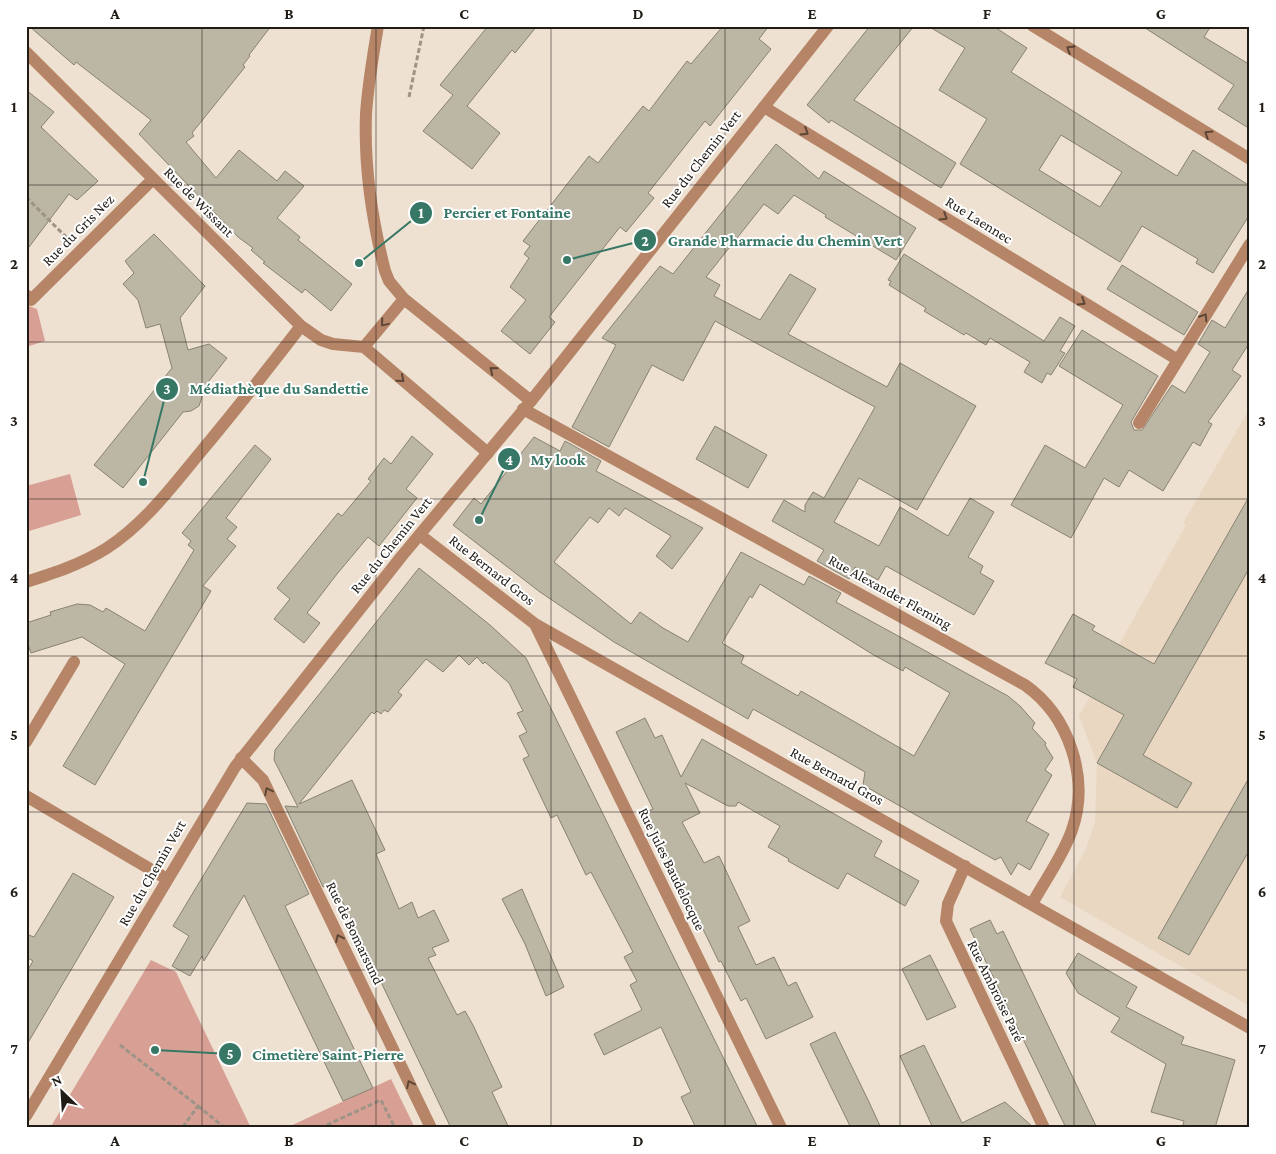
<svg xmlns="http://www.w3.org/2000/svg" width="1276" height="1154" font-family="'Crimson Pro',serif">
	<rect width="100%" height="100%" fill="#eee1d1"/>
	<path fill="#e9d7c1" d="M 1250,408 L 1250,1006 L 1060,897 L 1086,849 L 1095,822 L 1097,763 L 1079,716 L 1186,525 L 1183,523 Z"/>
	<path fill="#d8a095" d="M 26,305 L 37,309 L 45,341 L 26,347 Z
		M 70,474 L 81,515 L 26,532 L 26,486 Z
		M 151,960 L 176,972 L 251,1128 L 50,1128 Z
		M 391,1079 L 415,1128 L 286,1128 Z"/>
	<path fill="#bcb7a5" stroke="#888272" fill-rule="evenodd" d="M 29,26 L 271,26 L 249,55 L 250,56 L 243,65 L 245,67 L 192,133 L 194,136 L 186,142 L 216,178 L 239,150 L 277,181 L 285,171 L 304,186 L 277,218 L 300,237 L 298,240 L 352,284 L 331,311 L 305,289 L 302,293 L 263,263 L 265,262 L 251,250 L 253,248 L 238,237 L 139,134 L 151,120 L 76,62 L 74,65 Z
		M 488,26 L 537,26 L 515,53 L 512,50 L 467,106 L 500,133 L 472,169 L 423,131 L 453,95 L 440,85 Z
		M 723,26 L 769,26 L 759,39 L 771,49 L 710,126 L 705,121 L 648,193 L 654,198 L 626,232 L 620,227 L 549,317 L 555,322 L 530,354 L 501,331 L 526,300 L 510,287 L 529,258 L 524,254 L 530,246 L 523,241 L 589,156 L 598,163 L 643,106 L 649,111 L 687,61 L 691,64 Z
		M 870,26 L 914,26 L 854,100 L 956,163 L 941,188 L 831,120 L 829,123 L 807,105 Z
		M 928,26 L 993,26 L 1027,48 L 1011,72 L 1135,150 L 1177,176 L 1193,150 L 1250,186 L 1250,214 L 1213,273 L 1196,263 L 1198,259 L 1142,226 L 1120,262 L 960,164 L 987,119 L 939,90 L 965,48 ZM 1061,135 L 1122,172 L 1100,207 L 1039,170 Z
		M 1142,26 L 1211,26 L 1204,37 L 1247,63 L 1250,58 L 1250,129 L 1218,109 L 1234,85 Z
		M 26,90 L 54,112 L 41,127 L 98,181 L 77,200 L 69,194 L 26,251 Z
		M 776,144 L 819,179 L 824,171 L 916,228 L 896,260 L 825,217 L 826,215 L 794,195 L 778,214 L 764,204 L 706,277 L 720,285 L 714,296 L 760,320 L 790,274 L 816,289 L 788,334 L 887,387 L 900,363 L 976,406 L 917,510 L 859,478 L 834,522 L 879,546 L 900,507 L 948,536 L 970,498 L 994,512 L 968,557 L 983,566 L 980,573 L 994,581 L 974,615 L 886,566 L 878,580 L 855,567 L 849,579 L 817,561 L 824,550 L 772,521 L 784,500 L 805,512 L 805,505 L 813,492 L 824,498 L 875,407 L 715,321 L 683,381 L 652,365 L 609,447 L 572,427 L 616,345 L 602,338 L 660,266 L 673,274 Z
		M 154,234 L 205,286 L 180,318 L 188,350 L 209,344 L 227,358 L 201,391 L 202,397 L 199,406 L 191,411 L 183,412 L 123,488 L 94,465 L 172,368 L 160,324 L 146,328 L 138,300 L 123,284 L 134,273 L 125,261 Z
		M 904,254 L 1044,341 L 1060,317 L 1075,326 L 1060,351 L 1065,353 L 1051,375 L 1047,373 L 1042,383 L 1024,372 L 1030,362 L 990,338 L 986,345 L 966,333 L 964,335 L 924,311 L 926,308 L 889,285 L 891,281 L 888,280 Z
		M 1122,265 L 1198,312 L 1184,335 L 1107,289 Z
		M 1250,287 L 1250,342 L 1232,370 L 1241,376 L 1208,422 L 1212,424 L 1200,446 L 1193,442 L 1163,491 L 1129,470 L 1119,487 L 1104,478 L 1071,538 L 1011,505 L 1045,445 L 1085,468 L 1123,405 L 1059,366 L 1082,330 L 1158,376 L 1131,422 L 1134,430 L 1142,430 L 1172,385 L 1185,393 L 1210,352 L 1198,344 L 1212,320 L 1225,328 Z
		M 715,426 L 767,455 L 748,488 L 696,459 Z
		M 412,436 L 433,454 L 406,489 L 417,498 L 379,546 L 368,537 L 337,574 L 307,613 L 320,623 L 304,643 L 274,619 L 290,599 L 277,588 L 338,513 L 342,516 L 371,481 L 368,479 L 384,458 L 391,464 Z
		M 534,437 L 560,451 L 565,441 L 601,461 L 596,471 L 703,528 L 672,569 L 656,556 L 671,536 L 625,508 L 619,516 L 609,508 L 598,523 L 590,517 L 554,562 L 631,624 L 640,612 L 663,628 L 688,642 L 741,552 L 804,585 L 809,576 L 841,593 L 836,602 L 1008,696 L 1020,706 L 1035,723 L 1032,728 L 1046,743 L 1045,745 L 1053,758 L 1045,770 L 1052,775 L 1026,821 L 1049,834 L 1030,870 L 1018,863 L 1011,875 L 1001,857 L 995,860 L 863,785 L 865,772 L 837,756 L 753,709 L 748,719 L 614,642 L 540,592 L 453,525 L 474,498 L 481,504 ZM 760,584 L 872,654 L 903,671 L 905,667 L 950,693 L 914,756 L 801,691 L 798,696 L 741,663 L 744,656 L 722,643 L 750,596 L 752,598 Z
		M 255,445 L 271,459 L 226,518 L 237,527 L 227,539 L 236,546 L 203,586 L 211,591 L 95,785 L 63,766 L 125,664 L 82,637 L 31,653 L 26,639 L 26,623 L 51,615 L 50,612 L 77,604 L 90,605 L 103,612 L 106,608 L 145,631 L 194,550 L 188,545 L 191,541 L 182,533 Z
		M 1250,495 L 1250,567 L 1143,755 L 1192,783 L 1177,808 L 1097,763 L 1124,715 L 1073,687 L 1077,679 L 1045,663 L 1073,614 L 1095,626 L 1092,630 L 1154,664 Z
		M 419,568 L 490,625 L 526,658 L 758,1128 L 696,1128 L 681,1097 L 691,1092 L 661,1027 L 604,1055 L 594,1034 L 642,1010 L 630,985 L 637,981 L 624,957 L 633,952 L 591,872 L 586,875 L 557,815 L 551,818 L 523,759 L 529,756 L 519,736 L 527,732 L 517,713 L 523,711 L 509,683 L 485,662 L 483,664 L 477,657 L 469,665 L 459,655 L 443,672 L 426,659 L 398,692 L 402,695 L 388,712 L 384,710 L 381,714 L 377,711 L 374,714 L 372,712 L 299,804 L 352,780 L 385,850 L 376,854 L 399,909 L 412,902 L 418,918 L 434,910 L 449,941 L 432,948 L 436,955 L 428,958 L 457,1015 L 465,1011 L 473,1025 L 502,1087 L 492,1092 L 509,1128 L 451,1128 L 333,882 L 323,887 L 285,806 L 298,807 L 274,760 L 275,750 Z
		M 645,718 L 655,738 L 662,735 L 681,777 L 702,739 L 882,841 L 874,856 L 919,881 L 905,906 L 847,873 L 838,889 L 788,861 L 789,859 L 768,847 L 780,826 L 738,802 L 736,806 L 728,806 L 685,783 L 700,813 L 682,822 L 704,863 L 719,856 L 750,921 L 738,927 L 756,965 L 774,957 L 788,986 L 796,982 L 813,1017 L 766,1039 L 746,998 L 741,1001 L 721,961 L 719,962 L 646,812 L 653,809 L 616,732 Z
		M 1250,776 L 1250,849 L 1189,955 L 1158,938 Z
		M 247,803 L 266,804 L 309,894 L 285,906 L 373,1088 L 343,1101 L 244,895 L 204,961 L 202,956 L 190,976 L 172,966 L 189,936 L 173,926 Z
		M 73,873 L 114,897 L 26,1046 L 26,973 L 33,961 L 26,957 L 26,934 L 34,937 Z
		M 522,889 L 564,987 L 546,996 L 525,944 L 502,899 Z
		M 990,920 L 997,934 L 1003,931 L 1097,1128 L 1066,1128 L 970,929 Z
		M 1078,953 L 1137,987 L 1126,1007 L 1184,1037 L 1181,1044 L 1235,1060 L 1215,1128 L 1182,1128 L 1184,1121 L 1151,1112 L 1166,1064 L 1111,1032 L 1120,1018 L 1078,993 L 1066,973 Z
		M 930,955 L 956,1007 L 927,1020 L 902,969 Z
		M 835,1032 L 869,1102 L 881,1128 L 851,1128 L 810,1044 Z
		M 924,1045 L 962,1123 L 1005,1102 L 1034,1128 L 933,1128 L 900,1056 Z"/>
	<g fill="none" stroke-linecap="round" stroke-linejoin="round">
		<path stroke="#9d9387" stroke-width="3" stroke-dasharray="5 2.5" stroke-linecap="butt" d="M 409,97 L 424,26
			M 26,197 L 67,238
			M 120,1045 L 198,1106 L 182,1128
			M 198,1106 L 225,1128
			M 320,1128 L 381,1100 L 395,1128"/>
		<path stroke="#b68567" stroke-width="12" d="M 378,26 C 373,55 368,84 366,114 C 364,166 372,220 385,271 L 389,281 L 404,299 L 531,401
			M 1033,26 L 1250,159
			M 26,52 L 301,326 L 321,340 L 333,344 L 364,347 L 488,453
			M 764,107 L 1178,360 L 1250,244
			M 26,295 L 31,300 L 153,179
			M 364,347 L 404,299
			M 523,409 L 1025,685 C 1069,716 1090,778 1072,830 C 1063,856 1045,880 1032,904
			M 1139,423 L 1178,360
			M 420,535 L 535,624 L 1250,1028
			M 26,582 C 54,573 82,564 107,548 C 144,524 171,488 199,454 C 234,412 268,369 301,326
			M 535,624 L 781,1128
			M 26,742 L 74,662
			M 241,758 L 263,780 L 431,1128
			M 26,796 L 167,879
			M 965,866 L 948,904 L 946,921 L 1044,1128"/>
		<path stroke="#b68567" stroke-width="12" d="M 26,1116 L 235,767 L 401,557 L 531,401 L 828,26"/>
	</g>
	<defs><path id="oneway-chevron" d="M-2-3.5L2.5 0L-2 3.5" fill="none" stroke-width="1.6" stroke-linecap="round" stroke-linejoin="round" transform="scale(1.25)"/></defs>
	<g stroke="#5d4636">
		<use href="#oneway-chevron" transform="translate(1070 49) rotate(-148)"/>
		<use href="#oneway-chevron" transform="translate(805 132) rotate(32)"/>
		<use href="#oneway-chevron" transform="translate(1208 134) rotate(-148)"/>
		<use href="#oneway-chevron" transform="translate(944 217) rotate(32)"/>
		<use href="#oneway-chevron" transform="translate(1082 302) rotate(32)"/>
		<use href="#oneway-chevron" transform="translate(1204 317) rotate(-58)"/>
		<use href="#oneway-chevron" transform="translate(384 323) rotate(130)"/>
		<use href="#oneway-chevron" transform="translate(493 370) rotate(-141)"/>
		<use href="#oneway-chevron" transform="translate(401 379) rotate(40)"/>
		<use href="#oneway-chevron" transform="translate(268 791) rotate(-116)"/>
		<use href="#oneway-chevron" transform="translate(339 938) rotate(-116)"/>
		<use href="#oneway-chevron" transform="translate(410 1084) rotate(-116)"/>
	</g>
	<path fill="none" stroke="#211c16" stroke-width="1" stroke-opacity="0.55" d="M 202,26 L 202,1128M 376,26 L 376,1128M 551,26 L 551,1128M 725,26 L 725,1128M 900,26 L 900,1128M 1074,26 L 1074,1128M 26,185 L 1250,185M 26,342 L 1250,342M 26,499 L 1250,499M 26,656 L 1250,656M 26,812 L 1250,812M 26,970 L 1250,970"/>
	<g text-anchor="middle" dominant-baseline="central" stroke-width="4" stroke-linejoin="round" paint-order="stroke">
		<g font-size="15" fill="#211c16" stroke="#fff">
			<text transform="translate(701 159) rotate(-52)">Rue du Chemin Vert</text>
			<text transform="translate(199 202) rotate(45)">Rue de Wissant</text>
			<text transform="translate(979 220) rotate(32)">Rue Laennec</text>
			<text transform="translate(78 230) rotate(-45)">Rue du Gris Nez</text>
			<text transform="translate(391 545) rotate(-51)">Rue du Chemin Vert</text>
			<text transform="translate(492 570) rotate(38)">Rue Bernard Gros</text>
			<text transform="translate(890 592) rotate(29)">Rue Alexander Fleming</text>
			<text transform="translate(837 776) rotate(29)">Rue Bernard Gros</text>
			<text transform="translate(672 869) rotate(64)">Rue Jules Baudelocque</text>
			<text transform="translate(152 873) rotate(-60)">Rue du Chemin Vert</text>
			<text transform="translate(355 933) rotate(64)">Rue de Bomarsund</text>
			<text transform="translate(996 991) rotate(64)">Rue Ambroise Paré</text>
		</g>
	</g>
	<path fill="none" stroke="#377765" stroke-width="2" d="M359 263L421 213M567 260L645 240M143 482L167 389M479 520L509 459M155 1050L230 1054"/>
	<g fill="#377765" stroke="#fff" stroke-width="2">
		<circle cx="359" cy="263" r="5"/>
		<circle cx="567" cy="260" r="5"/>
		<circle cx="143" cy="482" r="5"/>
		<circle cx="479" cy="520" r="5"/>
		<circle cx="155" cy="1050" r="5"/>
		<circle cx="421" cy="213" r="12"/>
		<circle cx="645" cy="240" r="12"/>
		<circle cx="167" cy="389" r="12"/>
		<circle cx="509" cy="459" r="12"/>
		<circle cx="230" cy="1054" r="12"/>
	</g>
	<g font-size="15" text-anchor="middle" font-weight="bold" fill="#fff">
		<text x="421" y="218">1</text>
		<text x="645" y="246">2</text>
		<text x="167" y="394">3</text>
		<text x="509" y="465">4</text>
		<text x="230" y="1059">5</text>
	</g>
	<g font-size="16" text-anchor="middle" font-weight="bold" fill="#377765" stroke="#fff" stroke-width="4" stroke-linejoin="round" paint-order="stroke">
		<text x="507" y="218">Percier et Fontaine</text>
		<text x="785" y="246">Grande Pharmacie du Chemin Vert</text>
		<text x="279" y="394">Médiathèque du Sandettie</text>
		<text x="558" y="465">My look</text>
		<text x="328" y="1060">Cimetière Saint-Pierre</text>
	</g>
	<rect width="1276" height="1154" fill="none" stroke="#ffffff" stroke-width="55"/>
	<g transform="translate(62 1092) rotate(335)" stroke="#ffffff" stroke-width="4" paint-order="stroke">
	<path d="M0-4L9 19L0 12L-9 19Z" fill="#211c16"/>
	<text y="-8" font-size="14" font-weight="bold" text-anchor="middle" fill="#211c16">N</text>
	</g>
	<rect x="28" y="28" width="1220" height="1098" fill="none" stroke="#211c16" stroke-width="2"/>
	<g font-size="16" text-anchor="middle" font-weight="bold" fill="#211c16">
		<text x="115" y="19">A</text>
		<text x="289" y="19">B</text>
		<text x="464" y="19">C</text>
		<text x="638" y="19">D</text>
		<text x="812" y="19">E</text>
		<text x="987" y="19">F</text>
		<text x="1161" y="19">G</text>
		<text x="14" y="112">1</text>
		<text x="1262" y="112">1</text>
		<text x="14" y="269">2</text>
		<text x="1262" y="269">2</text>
		<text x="14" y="426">3</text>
		<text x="1262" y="426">3</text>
		<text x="14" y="583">4</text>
		<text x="1262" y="583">4</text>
		<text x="14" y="740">5</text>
		<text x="1262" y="740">5</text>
		<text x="14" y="897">6</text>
		<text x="1262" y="897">6</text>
		<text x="14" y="1054">7</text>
		<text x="1262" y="1054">7</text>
		<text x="115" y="1146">A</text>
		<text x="289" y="1146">B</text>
		<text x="464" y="1146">C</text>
		<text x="638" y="1146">D</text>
		<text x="812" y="1146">E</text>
		<text x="987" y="1146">F</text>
		<text x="1161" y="1146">G</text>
	</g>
</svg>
